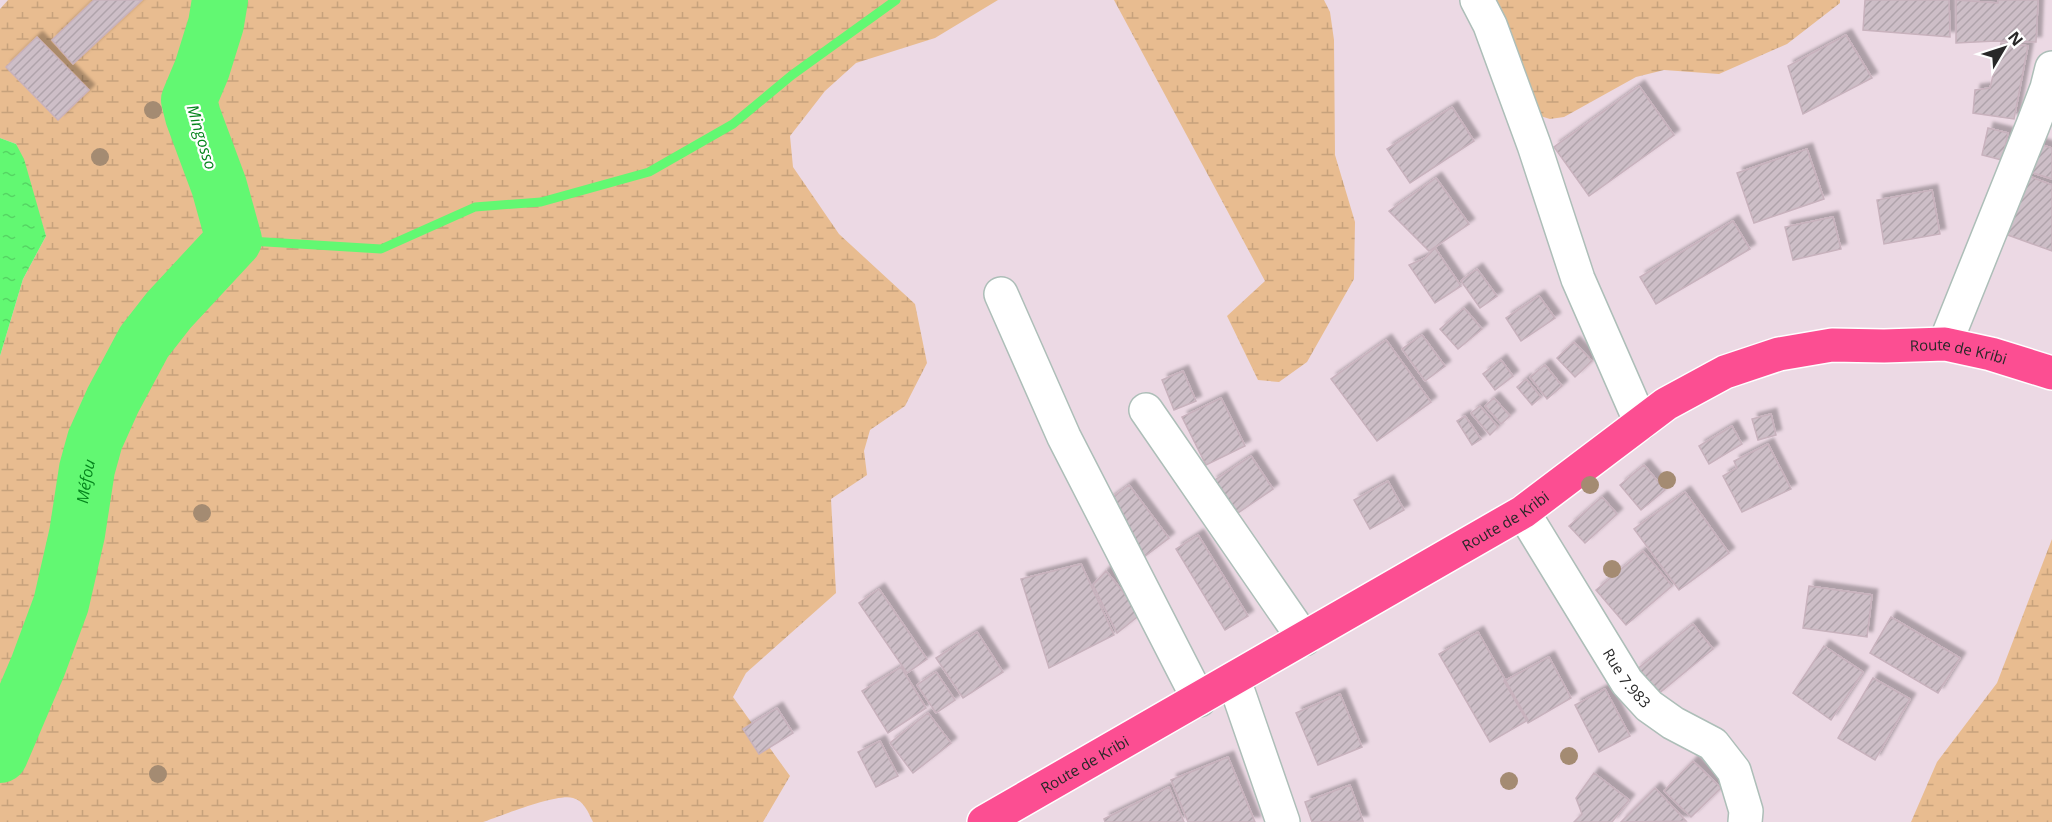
<svg xmlns="http://www.w3.org/2000/svg" width="2052" height="822" font-family="'Open Sans',sans-serif">
	<defs>
		<pattern id="wetland-marsh" width="20" height="14" patternUnits="userSpaceOnUse" patternTransform="scale(1.5)"><rect width="20" height="14" fill="#e8bc90"/><path d="M1 5h8M5 5V1M11 12h8M15 12V8" fill="none" stroke="#c7a27c"/></pattern>
		<pattern id="water-ripples" width="26" height="14" patternUnits="userSpaceOnUse" patternTransform="scale(1.5)"><rect width="26" height="14" fill="#62f872"/><path d="M2 4q2-2 4 0t4 0M15 11q2-2 4 0t4 0" fill="none" stroke="#55d563"/></pattern>
		<pattern id="building-hatch" width="6" height="6" patternUnits="userSpaceOnUse" patternTransform="scale(1.5)"><rect width="6" height="6" fill="#cdbec7"/><path d="M-1 1l2-2M0 6l6-6M5 7l2-2" fill="none" stroke="#b0a3ab"/></pattern>
		<filter id="shadow"><feDropShadow dx="5.5" dy="-5.5" stdDeviation="1.5" flood-color="#0004"/></filter>
	</defs>
	<rect width="100%" height="100%" fill="#ecd9e4"/>
	<path fill="url(#wetland-marsh)" d="M 8,0 L 998,0 L 935,38 L 856,63 L 825,91 L 790,136 L 793,167 L 839,234 L 915,304 L 927,363 L 905,406 L 870,430 L 864,451 L 867,475 L 831,499 L 836,593 L 746,673 L 733,697 L 790,776 L 763,822 L 593,822 C 588,812 584,801 573,798 C 557,793 501,816 483,822 L 0,822 L 0,356 L 23,279 L 46,236 L 16,144 L 0,138 L 0,9 Z
		M 1114,0 L 1324,0 L 1330,12 L 1334,40 L 1335,155 L 1355,222 L 1354,279 L 1307,362 L 1279,382 L 1258,380 L 1227,316 L 1265,281 Z
		M 1465,0 L 1840,0 L 1840,3 L 1787,44 L 1719,74 L 1664,70 L 1636,77 L 1564,117 L 1550,119 L 1537,115 Z
		M 2052,539 L 2052,822 L 1911,822 L 1937,762 L 1997,683 Z"/>
	<path fill="url(#water-ripples)" d="M 0,138 L 16,144 L 24,159 L 46,236 L 23,279 L 0,356 Z"/>
	<g fill="none" stroke-linecap="round" stroke-linejoin="round">
		<path stroke="#62f872" stroke-width="9" d="M 234,240 L 381,249 L 475,207 L 541,202 L 649,172 L 733,124 L 792,75 L 896,0"/>
		<path stroke="#62f872" stroke-width="56" id="s1" d="M 0,755 L 38,666 L 61,604 L 77,534 L 87,469 L 95,440 L 113,400 L 144,342 L 169,310 L 234,240 L 219,186 L 193,116 L 189,100 L 202,69 L 216,24 L 220,0"/>
	</g>
	<path fill="url(#building-hatch)" stroke="#c8b2bd" stroke-width="1.5" filter="url(#shadow)" d="M 94,0 L 142,0 L 73,64 L 52,40 Z
		M 1865,0 L 1949,0 L 1950,37 L 1863,30 Z
		M 1956,0 L 1998,3 L 1998,0 L 2038,0 L 2036,42 L 1996,41 L 1956,43 Z
		M 1846,35 L 1872,78 L 1803,114 L 1788,66 Z
		M 37,37 L 89,90 L 58,120 L 6,67 Z
		M 2001,43 L 2028,46 L 2014,119 L 1973,113 L 1975,90 L 1990,88 Z
		M 1639,86 L 1674,135 L 1589,196 L 1554,147 Z
		M 1452,107 L 1474,141 L 1410,183 L 1387,149 Z
		M 1988,128 L 2008,133 L 2002,160 L 1982,155 Z
		M 2036,143 L 2052,148 L 2052,179 L 2027,171 Z
		M 1807,149 L 1824,199 L 1754,223 L 1737,173 Z
		M 2026,175 L 2052,185 L 2052,251 L 2005,234 Z
		M 1436,178 L 1469,224 L 1429,251 L 1389,211 Z
		M 1932,190 L 1940,234 L 1884,244 L 1877,200 Z
		M 1833,217 L 1841,249 L 1793,260 L 1785,227 Z
		M 1733,221 L 1750,249 L 1656,304 L 1640,277 Z
		M 1435,248 L 1461,286 L 1435,303 L 1409,265 L 1425,258 Z
		M 1477,269 L 1497,296 L 1480,308 L 1461,281 Z
		M 1539,296 L 1555,318 L 1521,341 L 1506,318 Z
		M 1464,308 L 1482,329 L 1458,349 L 1440,329 Z
		M 1422,335 L 1445,366 L 1425,381 L 1402,349 Z
		M 1386,340 L 1431,402 L 1377,441 L 1331,379 Z
		M 1574,342 L 1592,361 L 1575,377 L 1557,358 Z
		M 1501,360 L 1513,376 L 1495,390 L 1483,374 Z
		M 1545,365 L 1562,386 L 1547,399 L 1530,377 Z
		M 1183,371 L 1196,401 L 1174,410 L 1162,380 Z
		M 1526,379 L 1541,397 L 1532,405 L 1517,387 Z
		M 1221,398 L 1245,446 L 1206,465 L 1182,417 Z
		M 1494,398 L 1510,416 L 1501,424 L 1485,406 Z
		M 1480,406 L 1498,427 L 1490,435 L 1471,413 Z
		M 1771,414 L 1776,435 L 1758,440 L 1752,419 Z
		M 1465,416 L 1481,439 L 1472,445 L 1457,421 Z
		M 1732,426 L 1742,444 L 1709,464 L 1699,446 Z
		M 1768,444 L 1791,489 L 1742,512 L 1723,476 L 1737,468 L 1734,461 Z
		M 1251,456 L 1273,489 L 1235,515 L 1212,482 Z
		M 1644,465 L 1665,490 L 1641,510 L 1620,485 Z
		M 1388,481 L 1404,510 L 1370,529 L 1354,500 Z
		M 1129,485 L 1169,538 L 1132,566 L 1092,513 Z
		M 1685,492 L 1729,553 L 1679,590 L 1634,529 Z
		M 1602,497 L 1617,514 L 1585,543 L 1569,526 Z
		M 1198,535 L 1248,616 L 1225,630 L 1176,549 Z
		M 1643,551 L 1672,586 L 1626,625 L 1596,590 Z
		M 1081,564 L 1114,635 L 1049,668 L 1021,579 Z
		M 1106,571 L 1141,614 L 1117,633 L 1093,585 Z
		M 1809,586 L 1872,595 L 1867,637 L 1803,628 Z
		M 879,589 L 927,659 L 907,673 L 859,603 Z
		M 1891,617 L 1960,658 L 1938,693 L 1870,653 Z
		M 1693,624 L 1713,649 L 1657,695 L 1636,670 Z
		M 977,632 L 1003,672 L 963,698 L 936,658 Z
		M 1478,632 L 1528,720 L 1490,742 L 1439,654 Z
		M 1824,646 L 1863,672 L 1831,720 L 1793,693 Z
		M 1549,657 L 1571,698 L 1528,723 L 1504,681 Z
		M 901,667 L 926,708 L 888,733 L 862,691 Z
		M 936,672 L 955,700 L 936,713 L 917,685 Z
		M 1873,678 L 1910,699 L 1875,760 L 1838,738 Z
		M 1605,689 L 1630,736 L 1599,752 L 1575,705 Z
		M 1340,694 L 1362,747 L 1318,765 L 1296,713 Z
		M 777,708 L 793,733 L 759,754 L 743,729 Z
		M 928,713 L 951,743 L 913,773 L 890,743 Z
		M 880,741 L 898,776 L 876,787 L 858,752 Z
		M 1228,757 L 1255,822 L 1188,822 L 1171,780 Z
		M 1693,761 L 1721,788 L 1691,817 L 1664,791 Z
		M 1594,773 L 1629,800 L 1612,822 L 1574,822 L 1582,814 L 1576,798 Z
		M 1350,785 L 1363,821 L 1312,822 L 1305,802 Z
		M 1169,787 L 1184,822 L 1105,822 L 1104,819 Z
		M 1655,788 L 1686,821 L 1621,822 Z"/>
	<g fill="none" stroke-linecap="round" stroke-linejoin="round">
		<g stroke="#adbeb8" stroke-width="36">
			<g id="street">
				<path d="M 1477,0 L 1490,25 L 1534,145 L 1578,279 L 1641,423"/>
				<path d="M 1001,294 L 1064,437 L 1199,700"/>
				<path d="M 1945,344 L 2033,125 L 2047,88 L 2052,68"/>
				<path d="M 1146,410 L 1304,639"/>
				<path id="s2" d="M 1523,512 L 1627,682 L 1649,706 L 1673,723 L 1713,744 L 1734,771 L 1746,811 L 1745,822"/>
				<path d="M 1234,680 L 1283,822"/>
			</g>
		</g>
		<g stroke="#fff" stroke-width="36">
			<g id="primary">
				<path id="s3" d="M 984,822 L 1523,512 L 1666,404 L 1725,372 L 1779,354 L 1832,345 L 1884,346 L 1945,344 L 1991,354 L 2052,373"/>
			</g>
		</g>
		<use href="#street" stroke="#fff" stroke-width="33"/>
		<use href="#primary" stroke="#fc4e92" stroke-width="33"/>
	</g>
	<g fill="#a48b72">
		<circle cx="153" cy="110" r="9"/>
		<circle cx="100" cy="157" r="9"/>
		<circle cx="1667" cy="480" r="9"/>
		<circle cx="1590" cy="485" r="9"/>
		<circle cx="202" cy="513" r="9"/>
		<circle cx="1612" cy="569" r="9"/>
		<circle cx="1569" cy="756" r="9"/>
		<circle cx="158" cy="774" r="9"/>
		<circle cx="1509" cy="781" r="9"/>
	</g>
	<g text-anchor="middle" dominant-baseline="central" stroke-width="4.5" stroke-linejoin="round" paint-order="stroke">
		<g font-size="15" fill="#282828" stroke="#fff">
			<text stroke="none"><textPath href="#s3" startOffset="1106">Route de Kribi</textPath></text>
			<text stroke="none"><textPath href="#s3" startOffset="602">Route de Kribi</textPath></text>
			<text stroke="none"><textPath href="#s2" startOffset="196">Rue 7.983</textPath></text>
			<text stroke="none"><textPath href="#s3" startOffset="116">Route de Kribi</textPath></text>
		</g>
		<g font-size="16" font-style="italic" fill="#05851d" stroke="#fff">
			<text transform="translate(202 137) rotate(73)">Mingosso</text>
			<text stroke="none"><textPath href="#s1" startOffset="288">Méfou</textPath></text>
		</g>
	</g>
	<g transform="translate(2004 48) rotate(51)" stroke="#ffffff" stroke-width="4.5" paint-order="stroke">
	<path d="M0-4.5L10 22L0 15L-10 22Z" fill="#282828"/>
	<text y="-9" font-size="16" font-weight="bold" text-anchor="middle" fill="#282828">N</text>
	</g>
</svg>
